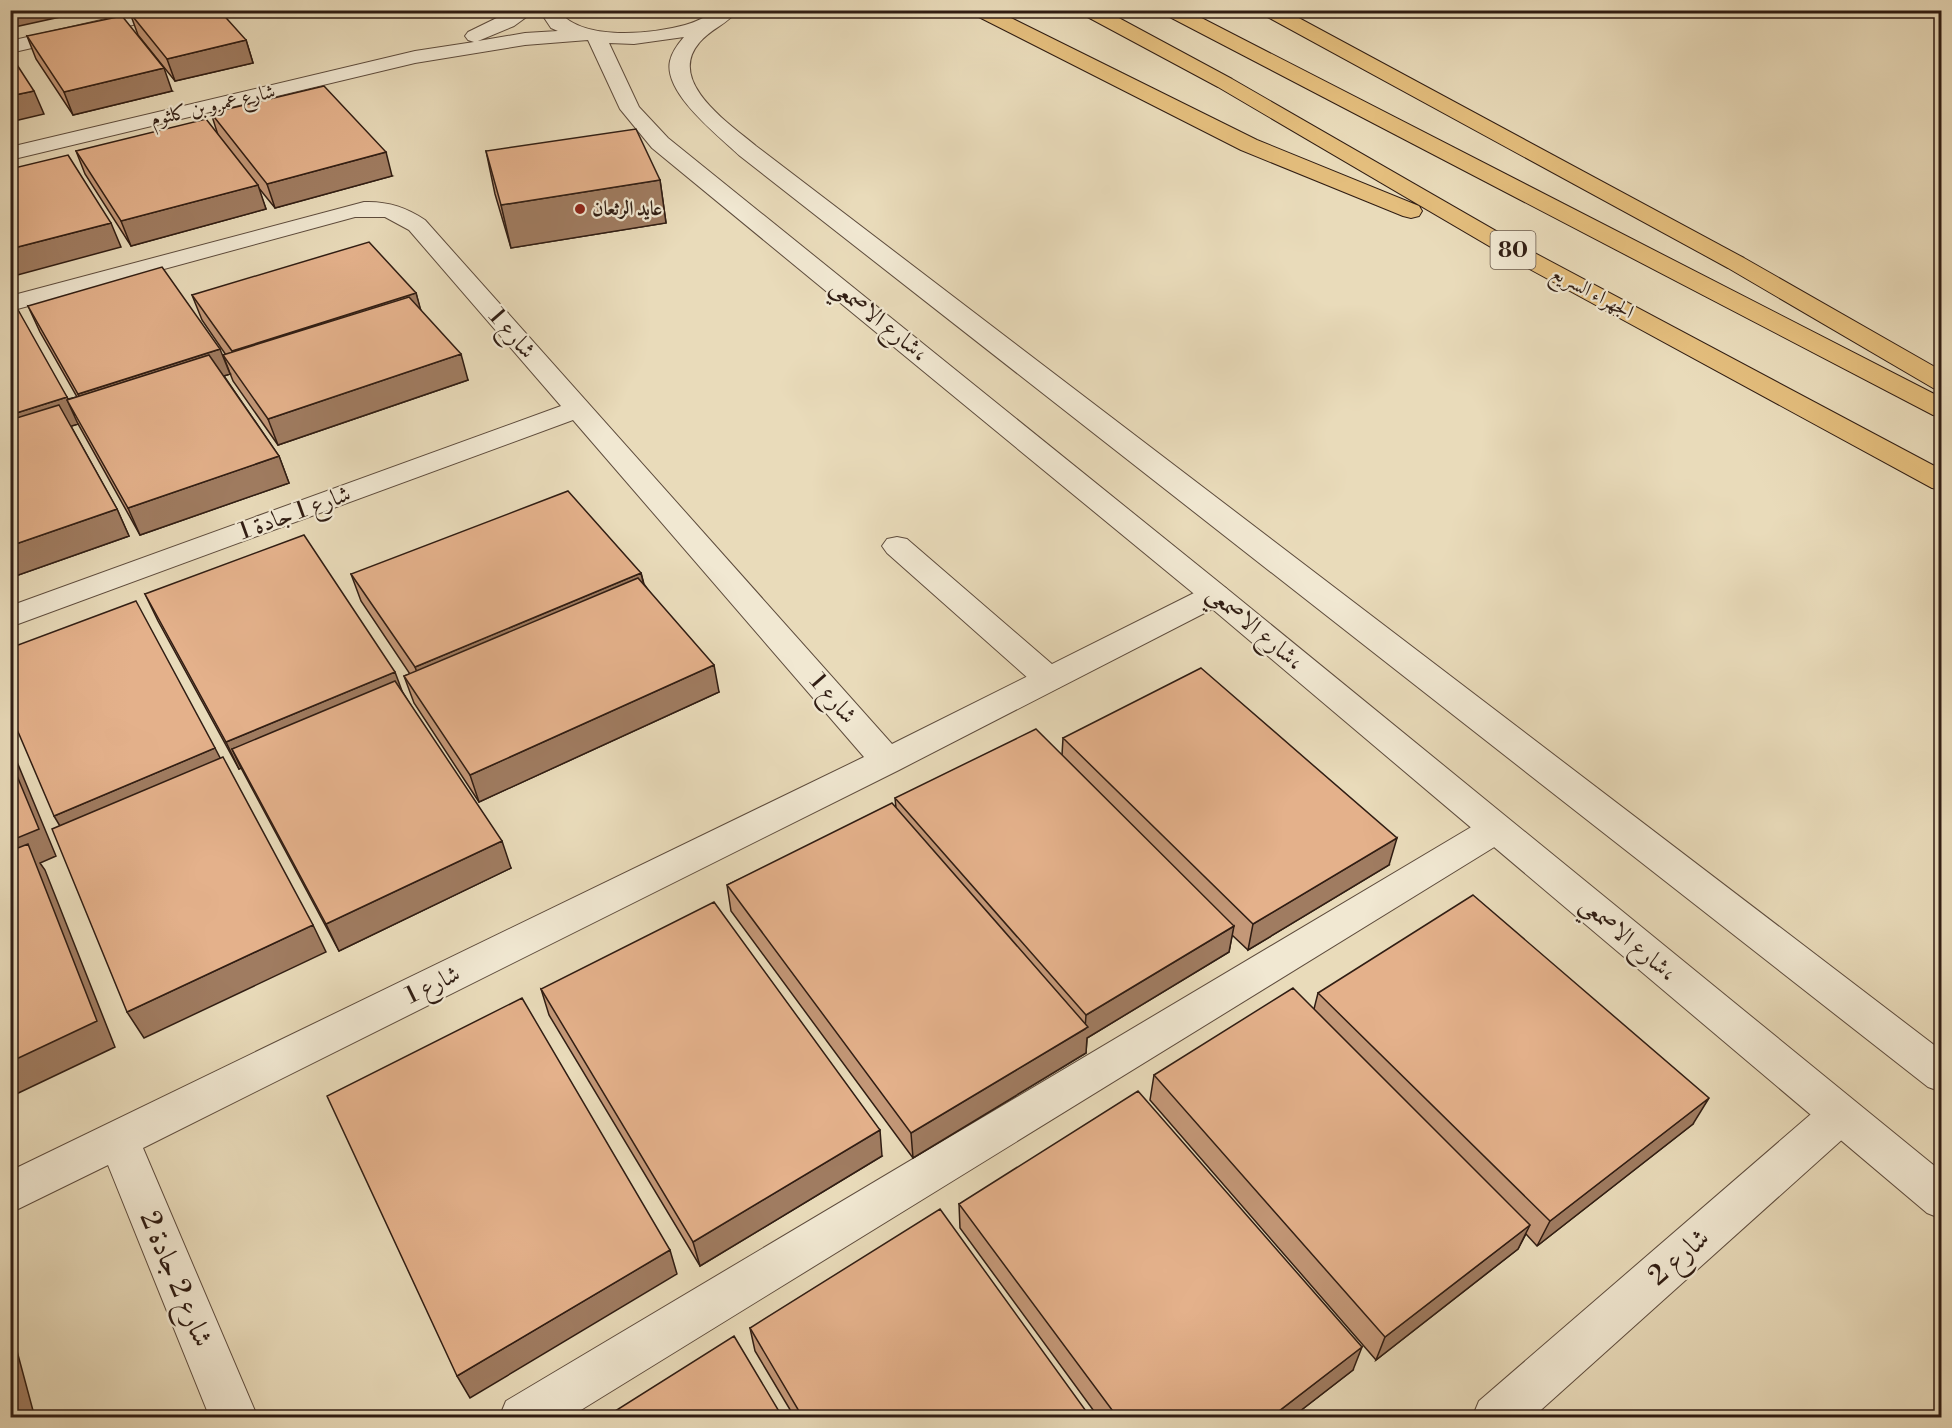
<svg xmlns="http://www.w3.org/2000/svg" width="1952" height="1428" font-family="'Libre Bodoni',Amiri,serif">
	<rect width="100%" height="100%" fill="#e9dbba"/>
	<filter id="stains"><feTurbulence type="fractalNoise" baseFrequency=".00333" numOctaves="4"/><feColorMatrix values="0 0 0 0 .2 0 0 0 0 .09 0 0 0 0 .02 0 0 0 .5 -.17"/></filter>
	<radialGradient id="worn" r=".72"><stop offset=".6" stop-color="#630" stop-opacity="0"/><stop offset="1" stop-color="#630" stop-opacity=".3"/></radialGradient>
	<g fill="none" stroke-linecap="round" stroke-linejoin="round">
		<g stroke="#5e4c3d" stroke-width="2">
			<path id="service" d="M 897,537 L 907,539 L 1060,671 L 1065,679 L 1060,687 L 1049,690 L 1038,687 L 887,553 L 882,546 L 887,539 Z
				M 1496,816 L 1509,820 L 1514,829 L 1509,838 L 568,1418 L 499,1418 L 506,1401 L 1483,820 Z"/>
		</g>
		<g stroke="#5e4c3d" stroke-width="2">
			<path id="minor" d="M 145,10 L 181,10 L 179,14 L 172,16 L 10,53 L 10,41 Z
				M 364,202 C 387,201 406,207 425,220 L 892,744 L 1204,588 L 1215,585 L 1226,588 L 1230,595 L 1226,602 L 899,770 L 143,1148 L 258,1418 L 210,1418 L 108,1165 L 10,1213 L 10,1171 L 864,757 L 573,420 L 10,627 L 10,606 L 561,406 L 409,230 L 385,217 L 355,217 L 10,311 L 10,296 Z
				M 1840,1097 L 1855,1102 L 1861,1115 L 1855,1128 L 1532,1418 L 1472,1418 L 1479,1401 L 1825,1102 Z"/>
		</g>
		<g stroke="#5e4c3d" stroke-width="2">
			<path id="tertiary" d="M 513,10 L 536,10 L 514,26 L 478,41 L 525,33 L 558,31 L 551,28 L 539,10 L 558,10 C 581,42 652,34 685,25 C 696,22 705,17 715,12 C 721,9 731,10 738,10 C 728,24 710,29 699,43 C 666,82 730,124 756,146 L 1942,1051 L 1942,1092 L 1928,1087 L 740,156 C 719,136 663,93 670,61 C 672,52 678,44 684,37 L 634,44 L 609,43 L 639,107 L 668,138 L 1226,588 L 1942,1172 L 1942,1219 L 1927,1213 L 1204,602 L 652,148 L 620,109 L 588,40 L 525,45 L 415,63 L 10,160 L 10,147 L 415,51 L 474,42 L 468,40 L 465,36 L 468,32 Z"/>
		</g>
		<g stroke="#301d13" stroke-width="2">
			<path id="motorway" d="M 971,10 L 995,10 L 1257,140 L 1419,206 L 1422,211 L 1419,216 L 1411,218 L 1403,216 L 1241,150 L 973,14 Z
				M 1080,10 L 1104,10 L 1232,79 L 1529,250 L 1942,470 L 1942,490 L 1932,488 L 1513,260 L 1218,87 L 1082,14 Z
				M 1162,10 L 1186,10 L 1942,398 L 1942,417 L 1933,415 L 1164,14 Z
				M 1260,10 L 1284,10 L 1744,258 L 1942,371 L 1942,390 L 1933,388 L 1728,268 L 1262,14 Z"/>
		</g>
		<use href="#service" fill="#f1e8d2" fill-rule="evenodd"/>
		<use href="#minor" fill="#f1e8d2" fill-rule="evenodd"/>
		<use href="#tertiary" fill="#f1e8d2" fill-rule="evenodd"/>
		<use href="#motorway" fill="#e4be7d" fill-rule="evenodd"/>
	</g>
	<path fill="#c49878" stroke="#301d13" stroke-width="1.5" d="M 130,13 L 246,40 L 253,63 L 175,81 L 138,35 Z
		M 27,36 L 172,91 L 73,115 L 36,59 Z
		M 211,113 L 392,176 L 275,208 L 258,187 L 266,209 L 131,246 L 85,174 L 76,151 L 218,135 Z
		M 486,151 L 660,180 L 666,223 L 511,248 L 495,194 Z
		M 416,293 L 420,309 L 468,380 L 278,445 L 233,381 L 223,355 L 226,355 L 202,320 L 192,295 Z
		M 28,306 L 230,374 L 224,376 L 279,456 L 289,483 L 140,535 L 78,424 L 71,426 L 117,509 L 129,536 L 10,578 L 10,310 L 68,399 L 77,397 L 40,332 Z
		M 641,573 L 644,584 L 719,692 L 479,802 L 414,703 L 404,676 L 410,674 L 361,601 L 351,574 Z
		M 145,594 L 402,691 L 511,868 L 339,951 L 241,768 L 239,769 L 158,621 Z
		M 1063,738 L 1389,865 L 1248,950 L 1232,935 L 1229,952 L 1087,1038 L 1086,1053 L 913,1158 L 731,911 L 727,885 L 896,808 L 895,798 L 1062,755 Z
		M 541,989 L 882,1156 L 700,1266 L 549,1015 Z
		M 1318,993 L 1693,1124 L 1537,1246 L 1526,1234 L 1518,1249 L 1376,1360 L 1150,1100 L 1154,1075 L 1314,1009 Z
		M 959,1204 L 1353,1370 L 1291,1418 L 1099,1418 L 960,1228 Z
		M 750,1328 L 1091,1418 L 795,1418 L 755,1351 Z"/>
	<path fill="#a07c61" stroke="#301d13" stroke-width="1.5" d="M 10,10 L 92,10 L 10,28 Z
		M 246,40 L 253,63 L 175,81 L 167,59 Z
		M 164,68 L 172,91 L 73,115 L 64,92 Z
		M 34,91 L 44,114 L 10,122 L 10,96 Z
		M 386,152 L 392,176 L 275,208 L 267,184 Z
		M 660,180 L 666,223 L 511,248 L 501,205 Z
		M 258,185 L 266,209 L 131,246 L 121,221 Z
		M 111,223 L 121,247 L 10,277 L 10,249 Z
		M 416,293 L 423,318 L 241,377 L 232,351 Z
		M 220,349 L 230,374 L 90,420 L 78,394 Z
		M 461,354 L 468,380 L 278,445 L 268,419 Z
		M 67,397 L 75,416 L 67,400 L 78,424 L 10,446 L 10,415 Z
		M 279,456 L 289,483 L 140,535 L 128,508 Z
		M 117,509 L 129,536 L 10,578 L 10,546 Z
		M 641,573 L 647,599 L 425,694 L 415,667 Z
		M 714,665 L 719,692 L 479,802 L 470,775 Z
		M 395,672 L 405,699 L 232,749 L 241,768 L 239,769 L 226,742 Z
		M 10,745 L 56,856 L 40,863 L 45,870 L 115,1047 L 10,1097 Z
		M 215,748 L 229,775 L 70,843 L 54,816 Z
		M 1397,838 L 1389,865 L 1248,950 L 1253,924 Z
		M 502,841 L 511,868 L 339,951 L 326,924 Z
		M 313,925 L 326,952 L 144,1038 L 127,1012 Z
		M 1234,926 L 1229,952 L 1087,1038 L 1086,1053 L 913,1158 L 911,1133 L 1085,1029 L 1086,1015 Z
		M 1709,1098 L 1693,1124 L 1537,1246 L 1550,1221 Z
		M 880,1130 L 882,1156 L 700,1266 L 693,1242 Z
		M 1530,1225 L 1518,1249 L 1376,1360 L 1385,1337 Z
		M 670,1250 L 677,1274 L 470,1398 L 457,1376 Z
		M 10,1325 L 35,1418 L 18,1418 L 10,1389 Z
		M 1362,1347 L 1353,1370 L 1291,1418 L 1270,1418 Z"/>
	<path fill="#e4b18b" stroke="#301d13" stroke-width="1.5" d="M 139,10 L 219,10 L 246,40 L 167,59 L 130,13 Z
		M 122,16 L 164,68 L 64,92 L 27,36 Z
		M 10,54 L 34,91 L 10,96 Z
		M 324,86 L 386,152 L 267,184 L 211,113 Z
		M 206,119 L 258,185 L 121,221 L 76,151 Z
		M 636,129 L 660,180 L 501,205 L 486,151 Z
		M 68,155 L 111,223 L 10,249 L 10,169 Z
		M 369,242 L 416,293 L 232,351 L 192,295 Z
		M 162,267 L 220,349 L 78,394 L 28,306 Z
		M 409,297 L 461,354 L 268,419 L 223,355 Z
		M 17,308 L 67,397 L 10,415 L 10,310 Z
		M 209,355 L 279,456 L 128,508 L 67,400 Z
		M 59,405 L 117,509 L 10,546 L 10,420 Z
		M 568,491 L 641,573 L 415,667 L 351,574 Z
		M 304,535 L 395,672 L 226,742 L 145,594 Z
		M 638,578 L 714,665 L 470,775 L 404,676 Z
		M 136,601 L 215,748 L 54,816 L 10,713 L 10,648 Z
		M 1201,668 L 1397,838 L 1253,924 L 1063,738 Z
		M 395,681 L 502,841 L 326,924 L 232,749 Z
		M 1036,729 L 1234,926 L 1086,1015 L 895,798 Z
		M 223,757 L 313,925 L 127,1012 L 52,829 Z
		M 10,759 L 39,829 L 10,841 Z
		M 892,803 L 1088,1027 L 911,1133 L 727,885 Z
		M 28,844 L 97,1021 L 10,1062 L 10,851 Z
		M 1473,895 L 1709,1098 L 1550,1221 L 1318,993 Z
		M 714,902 L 880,1130 L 693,1242 L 541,989 Z
		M 1293,988 L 1530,1225 L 1385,1337 L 1154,1075 Z
		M 522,998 L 670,1250 L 457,1376 L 327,1096 Z
		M 1138,1091 L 1362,1347 L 1270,1418 L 1118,1418 L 959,1204 Z
		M 940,1209 L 1091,1418 L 803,1418 L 750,1328 Z
		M 734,1336 L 783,1418 L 604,1418 Z
		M 10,1389 L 18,1418 L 10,1418 Z"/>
	<circle fill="#8f2418" stroke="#f1e8d2" stroke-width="2" cx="580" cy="209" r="6"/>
	<g text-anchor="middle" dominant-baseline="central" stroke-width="4.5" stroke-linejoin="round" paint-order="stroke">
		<g font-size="20" fill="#301d13" stroke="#f1e8d2">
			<text transform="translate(213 106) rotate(-13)">شارع عمرو بن كلثوم</text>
			<text transform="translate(1592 293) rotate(28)">الجهراء السريع</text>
		</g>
		<g font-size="20" font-weight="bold" fill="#301d13" stroke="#f1e8d2" text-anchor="start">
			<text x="592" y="209">عايد الرثعان</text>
		</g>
		<rect fill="#f1e8d2" stroke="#6a5a4c" stroke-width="1.5" x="1490.5" y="231" width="45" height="38" rx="4.5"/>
		<g font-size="22" font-weight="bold" fill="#301d13">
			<text x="1513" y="250">80</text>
		</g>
		<g font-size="24" fill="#301d13" stroke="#f1e8d2">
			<text transform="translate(879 320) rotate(39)">شارع الاصمعي،</text>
			<text transform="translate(512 334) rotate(49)">شارع 1</text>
			<text transform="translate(295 513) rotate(-20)">شارع 1 جادة 1</text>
			<text transform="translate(1255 628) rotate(40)">شارع الاصمعي،</text>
			<text transform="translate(833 699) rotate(49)">شارع 1</text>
			<text transform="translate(1628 939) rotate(40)">شارع الاصمعي،</text>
			<text transform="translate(433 985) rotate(-26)">شارع 1</text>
		</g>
		<g font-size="28" fill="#301d13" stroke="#f1e8d2">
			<text transform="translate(1679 1257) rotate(-41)">شارع 2</text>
			<text transform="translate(176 1279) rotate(67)">شارع 2 جادة 2</text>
		</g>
	</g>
	<rect width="1952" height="1428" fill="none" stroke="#e9dbba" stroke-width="36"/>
	<rect x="12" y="12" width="1928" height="1404" fill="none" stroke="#301d13" stroke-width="3"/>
	<rect x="18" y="18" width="1916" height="1392" fill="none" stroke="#301d13" stroke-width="1.5"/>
	<rect width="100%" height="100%" filter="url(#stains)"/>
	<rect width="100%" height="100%" fill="url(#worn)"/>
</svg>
